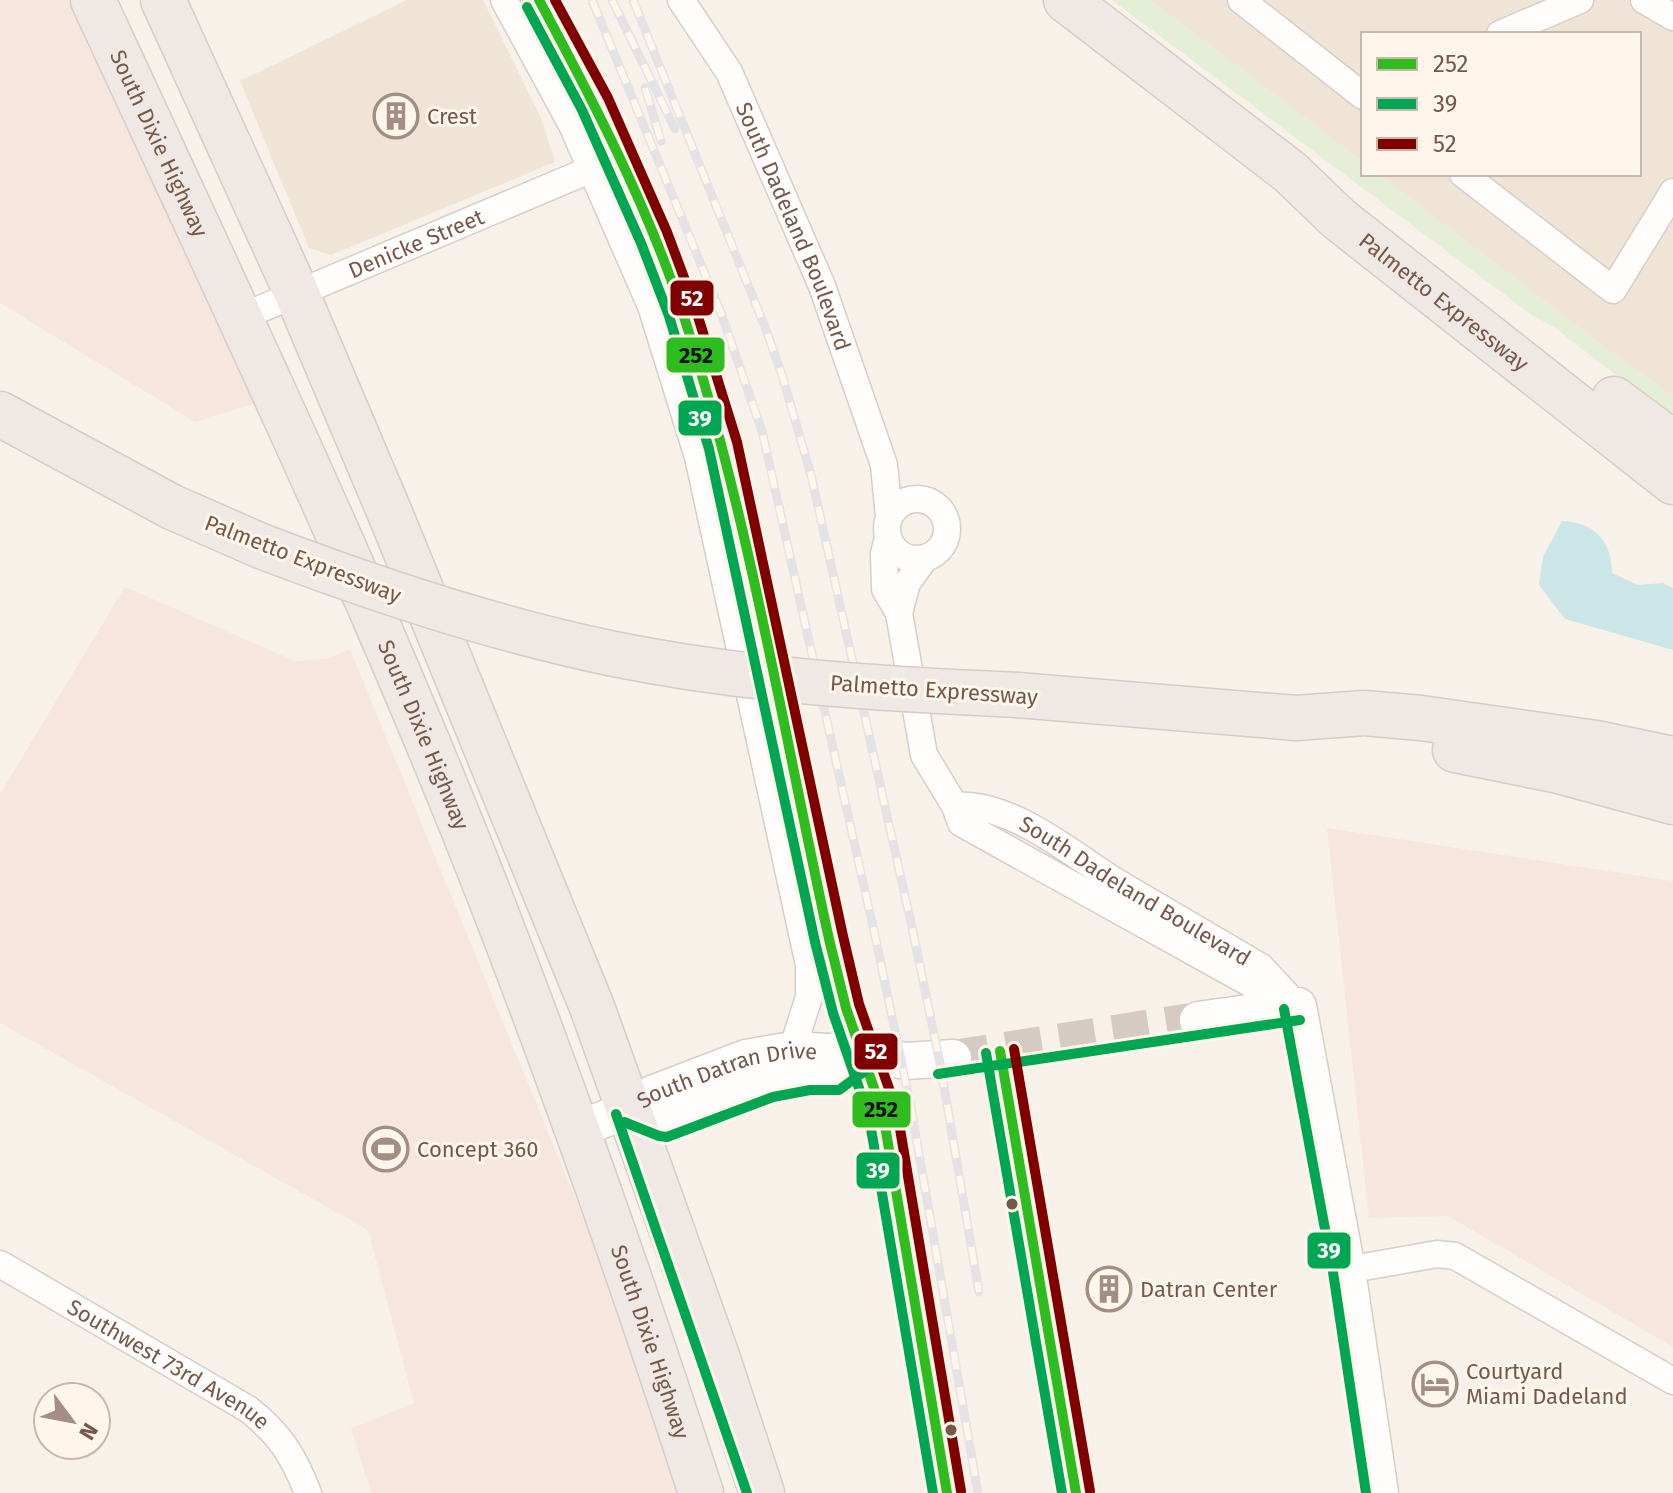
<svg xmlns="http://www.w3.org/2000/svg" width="1673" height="1493" font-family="'Fira Sans',sans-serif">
	<rect width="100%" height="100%" fill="#f7f1ea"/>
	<path fill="#f0e4d7" d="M 407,0 L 483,0 L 541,118 L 555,162 L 331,255 L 309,248 L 240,81 Z
		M 1150,0 L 1673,0 L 1673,396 L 1615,355 L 1378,174 L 1639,174 L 1639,34 L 1363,34 L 1363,162 Z"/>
	<path fill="#f7e6de" d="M 0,0 L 76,0 L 259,402 L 195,422 L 0,303 Z
		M 125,587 L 295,661 L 330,658 L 350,649 L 614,1293 L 678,1493 L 371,1493 L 351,1428 L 414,1403 L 368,1230 L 0,1023 L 0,794 Z
		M 1327,828 L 1673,881 L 1673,1347 L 1448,1216 L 1369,1218 Z"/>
	<path fill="#e4edd5" d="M 1112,0 L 1150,0 L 1363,162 L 1363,174 L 1378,174 L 1615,355 L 1673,396 L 1673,419 L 1555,328 L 1529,313 Z"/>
	<path fill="#cce6e7" d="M 1562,521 C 1594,522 1612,541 1612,573 L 1638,585 L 1663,583 L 1673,588 L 1673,650 L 1565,619 L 1539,585 L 1543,557 Z"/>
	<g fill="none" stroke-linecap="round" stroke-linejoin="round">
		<path stroke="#d6cbc2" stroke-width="36" stroke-dasharray="36 18" stroke-linecap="butt" d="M 953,1058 L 1198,1020"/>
		<g stroke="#d6cec7" stroke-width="29">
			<g id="street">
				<path d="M 504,0 L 572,125 L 651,306 L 698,457 L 809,965 L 809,997 L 792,1050"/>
				<path id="s1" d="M 681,0 L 729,72 L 822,286 L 884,465 L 889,517"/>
				<path d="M 1241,0 L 1363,96"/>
				<path d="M 1644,0 L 1673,17"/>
				<path d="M 1500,34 L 1580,0"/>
				<path d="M 1463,174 L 1613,290 L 1673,192"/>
				<path id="s2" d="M 239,318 L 592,169"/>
				<circle cx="917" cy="529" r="30"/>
				<path d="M 888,537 L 884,554 L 885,589 L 899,613 L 924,755 L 955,806 L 961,823 L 1253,985 L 1298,1006"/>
				<path d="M 899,613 L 907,583 L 925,558"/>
				<path id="s3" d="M 955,806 C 1010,801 1073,855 1118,883 C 1166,911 1213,939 1261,967 L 1287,995"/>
				<path id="s4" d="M 0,1264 L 248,1409 C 280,1434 293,1455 308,1493"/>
				<path d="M 1347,1270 L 1437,1254 L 1455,1256 L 1673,1381"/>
			</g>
		</g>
		<g stroke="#d6cec6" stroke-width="39">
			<g id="secondary">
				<path d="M 1198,1020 L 1298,1006 L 1347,1270 L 1380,1493"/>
				<path d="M 629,1109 L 663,1123 L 769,1083 L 809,1076 L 834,1077 L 864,1054"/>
				<path id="s5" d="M 577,1130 L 629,1109 L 652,1094 L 746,1058 L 792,1050 L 864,1054 L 906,1061 L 953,1058"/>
			</g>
		</g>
		<g stroke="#d5ccc6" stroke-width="47">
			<g id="highway">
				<path id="s6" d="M 93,0 C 230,297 371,592 490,897 C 566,1093 636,1292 701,1493"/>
				<path d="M 163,0 L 297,294 L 389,511 L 592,1007 L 718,1359 L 762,1493"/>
				<path id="s7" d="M 1066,0 L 1290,172 L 1339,219 L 1673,482"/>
				<path d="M 1614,399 L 1673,443"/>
				<path d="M 0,414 L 172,507 L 261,546"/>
				<path d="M 1018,695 L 1296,718 L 1364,713 L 1421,718 L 1596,743 L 1673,759"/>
				<path d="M 1455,750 L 1559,771 L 1673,802"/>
			</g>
		</g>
		<use href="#street" stroke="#fefdfc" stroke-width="26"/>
		<use href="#secondary" stroke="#fefdfc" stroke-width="36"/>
		<use href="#highway" stroke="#f0e8e4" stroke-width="44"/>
		<g stroke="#e4e2e4" stroke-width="9">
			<path id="rail" d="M 592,0 L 721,313 L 762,431 L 876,940 L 911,1108 L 978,1493
				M 612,0 L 675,129
				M 633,0 L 765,327 L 782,375 L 811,475 L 913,932 L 940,1063 L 979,1292
				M 645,88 L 661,141"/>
		</g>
		<use href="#rail" stroke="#fff6eb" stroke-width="6" stroke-dasharray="18" stroke-linecap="butt"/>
		<g stroke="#d5ccc6" stroke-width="47" stroke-linecap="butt">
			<path id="highway-bridge" d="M 261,546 C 376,590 493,629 614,654 C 747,681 883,689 1018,695"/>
		</g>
		<use href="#highway-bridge" stroke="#f0e8e4" stroke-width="44"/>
		<g stroke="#fff6eb" stroke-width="16">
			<path id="bus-1" d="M 539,0 C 593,101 647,204 683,314 C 749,517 783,730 829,939 L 846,1008 L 883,1114 L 947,1493
				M 1000,1051 L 1076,1493"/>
		</g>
		<g stroke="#fff6eb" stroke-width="16">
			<path id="bus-2" d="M 527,7 L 582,110 L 641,243 L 669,316 L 709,449 L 815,942 L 833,1013 L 869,1117 L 933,1493
				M 1284,1009 L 1333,1272 L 1366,1493
				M 986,1053 L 1062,1493
				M 938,1074 L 1300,1020
				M 616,1114 L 747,1493
				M 624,1122 L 659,1136 L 667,1137 L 773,1097 L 810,1090 L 839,1090 L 873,1065"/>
		</g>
		<g stroke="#fff6eb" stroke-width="16">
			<path id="bus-3" d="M 555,0 L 608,98 L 667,232 L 695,307 L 737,442 L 843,936 L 859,1004 L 897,1111 L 961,1491
				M 1014,1049 L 1090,1491"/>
		</g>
		<use href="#bus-1" stroke="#2fbc1e" stroke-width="10"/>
		<use href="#bus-2" stroke="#00a651" stroke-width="10"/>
		<use href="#bus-3" stroke="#800000" stroke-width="10"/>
	</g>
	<defs>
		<g id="building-ring" transform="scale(2.3)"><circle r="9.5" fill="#fff6eb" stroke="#a28e82" stroke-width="1.5"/><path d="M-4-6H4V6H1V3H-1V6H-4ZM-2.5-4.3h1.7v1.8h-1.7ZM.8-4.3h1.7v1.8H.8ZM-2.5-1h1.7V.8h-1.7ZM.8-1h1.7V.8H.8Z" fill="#a28e82"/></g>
		<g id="stadium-ring" transform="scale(2.3)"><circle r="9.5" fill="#fff6eb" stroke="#a28e82" stroke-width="1.5"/><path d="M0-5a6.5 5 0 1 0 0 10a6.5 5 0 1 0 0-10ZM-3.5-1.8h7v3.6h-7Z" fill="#a28e82"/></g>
		<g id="hotel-ring" transform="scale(2.3)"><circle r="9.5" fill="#fff6eb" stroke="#a28e82" stroke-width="1.5"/><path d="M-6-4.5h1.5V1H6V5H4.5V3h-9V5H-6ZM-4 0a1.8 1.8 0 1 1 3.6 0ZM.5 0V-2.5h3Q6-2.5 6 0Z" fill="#a28e82"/></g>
	</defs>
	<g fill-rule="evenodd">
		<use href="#building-ring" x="396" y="116"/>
		<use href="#stadium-ring" x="386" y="1149"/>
		<use href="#building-ring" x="1109" y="1289"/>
		<use href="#hotel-ring" x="1435" y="1384"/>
	</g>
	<g fill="#75584a" stroke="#fff6eb" stroke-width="3">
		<circle cx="1012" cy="1204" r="7"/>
		<circle cx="951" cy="1430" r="7"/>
	</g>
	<g text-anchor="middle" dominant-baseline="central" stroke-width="6" stroke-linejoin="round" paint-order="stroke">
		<g font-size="22" fill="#75584a" stroke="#fff6eb" text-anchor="start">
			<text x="427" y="116">Crest</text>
			<text x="417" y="1149">Concept 360</text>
			<text x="1140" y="1289">Datran Center</text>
			<text x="1466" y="1371">Courtyard<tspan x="1466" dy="25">Miami Dadeland</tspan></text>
		</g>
		<g font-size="22" fill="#75584a" stroke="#fff6eb">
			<text stroke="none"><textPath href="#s6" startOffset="158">South Dixie Highway</textPath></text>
			<text stroke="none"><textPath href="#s1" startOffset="254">South Dadeland Boulevard</textPath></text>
			<text stroke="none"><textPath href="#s2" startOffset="192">Denicke Street</textPath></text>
			<text stroke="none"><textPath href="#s7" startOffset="484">Palmetto Expressway</textPath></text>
			<text transform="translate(303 559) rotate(21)">Palmetto Expressway</text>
			<text transform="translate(934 690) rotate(4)">Palmetto Expressway</text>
			<text stroke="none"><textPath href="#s6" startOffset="806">South Dixie Highway</textPath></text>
			<text stroke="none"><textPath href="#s3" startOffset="202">South Dadeland Boulevard</textPath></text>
			<text stroke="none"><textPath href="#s5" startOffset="162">South Datran Drive</textPath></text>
			<text stroke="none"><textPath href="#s6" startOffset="1454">South Dixie Highway</textPath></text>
			<text stroke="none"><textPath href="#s4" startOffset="196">Southwest 73rd Avenue</textPath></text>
		</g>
	</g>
	<g stroke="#fff6eb" stroke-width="3">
		<rect x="669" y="279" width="46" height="38" rx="8" fill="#800000"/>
		<rect x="665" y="336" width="61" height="38" rx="8" fill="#2fbc1e"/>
		<rect x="677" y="399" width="46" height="38" rx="8" fill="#00a651"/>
		<rect x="853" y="1032" width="46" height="39" rx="8" fill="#800000"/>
		<rect x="851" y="1090" width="61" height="39" rx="8" fill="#2fbc1e"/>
		<rect x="855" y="1151" width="46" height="39" rx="8" fill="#00a651"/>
		<rect x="1306" y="1231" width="46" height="39" rx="8" fill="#00a651"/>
	</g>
	<g font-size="22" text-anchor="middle" font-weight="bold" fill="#fff">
		<text x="692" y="306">52</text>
		<text x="700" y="426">39</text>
		<text x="876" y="1059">52</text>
		<text x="878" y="1178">39</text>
		<text x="1329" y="1258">39</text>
	</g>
	<g font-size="22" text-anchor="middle" font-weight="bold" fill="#111">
		<text x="696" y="363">252</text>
		<text x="881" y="1117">252</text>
	</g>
	<rect x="1361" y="32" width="280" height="144" fill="#fff6eb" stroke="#c8b7ab" stroke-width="2"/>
	<rect x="1377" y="58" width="40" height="12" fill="#2fbc1e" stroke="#c8b7ab" stroke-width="2"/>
	<text x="1433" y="72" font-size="24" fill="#75584a">252</text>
	<rect x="1377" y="98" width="40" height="12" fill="#00a651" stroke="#c8b7ab" stroke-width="2"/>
	<text x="1433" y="112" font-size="24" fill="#75584a">39</text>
	<rect x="1377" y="138" width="40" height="12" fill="#800000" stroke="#c8b7ab" stroke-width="2"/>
	<text x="1433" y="152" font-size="24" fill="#75584a">52</text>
	<g transform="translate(72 1421) rotate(122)"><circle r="38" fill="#fff6eb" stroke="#c8b7ab" stroke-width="2"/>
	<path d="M0-6L14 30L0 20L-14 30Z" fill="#a28e82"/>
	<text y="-12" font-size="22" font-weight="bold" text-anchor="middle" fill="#75584a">N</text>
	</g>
</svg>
